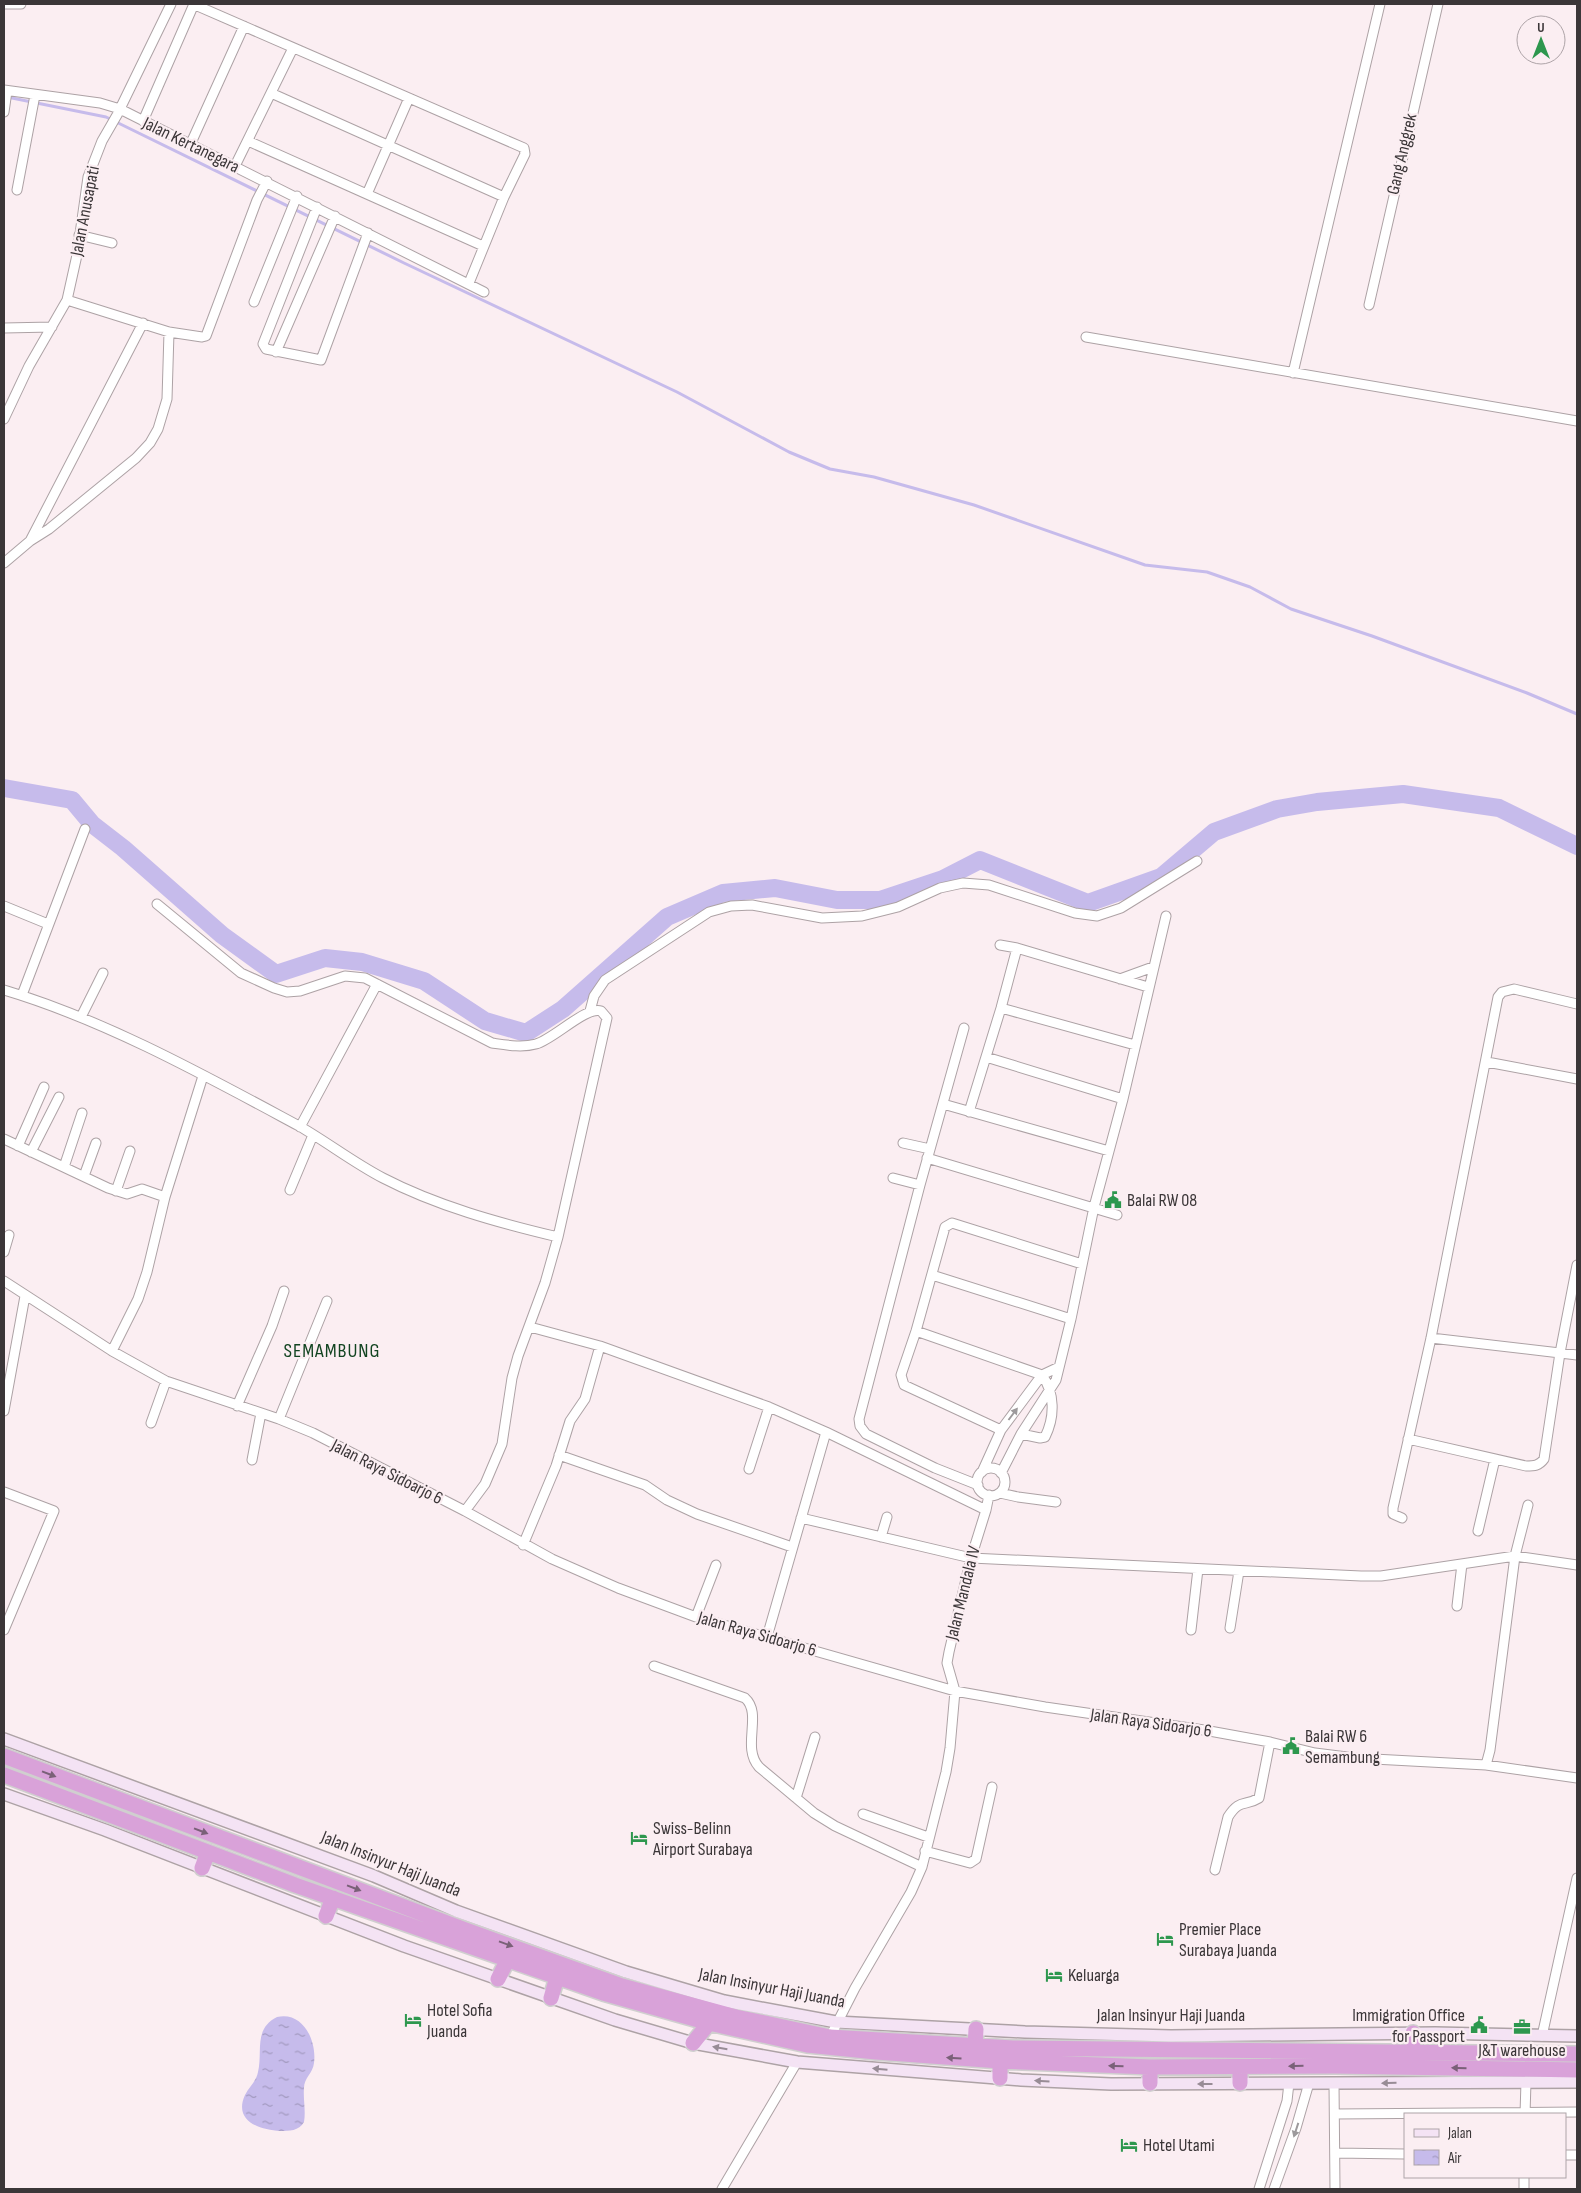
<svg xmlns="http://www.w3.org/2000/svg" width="1581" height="2193" font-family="'Sofia Sans Condensed',sans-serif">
	<defs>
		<pattern id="water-ripples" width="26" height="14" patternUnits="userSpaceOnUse" patternTransform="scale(1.25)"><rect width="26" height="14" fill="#c6bbeb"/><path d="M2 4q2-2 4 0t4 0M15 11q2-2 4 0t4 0" fill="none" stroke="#a299bf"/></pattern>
	</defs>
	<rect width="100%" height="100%" fill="#fbeef2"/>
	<path fill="url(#water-ripples)" d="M 277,2017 C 303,2011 317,2041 314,2063 C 313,2073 304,2078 304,2088 C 303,2099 306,2111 304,2122 C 299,2131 289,2131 280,2131 C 260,2130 233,2121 245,2095 C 249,2087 256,2082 258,2072 C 263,2052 253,2029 277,2017 Z"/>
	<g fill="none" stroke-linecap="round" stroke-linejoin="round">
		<path stroke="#c6bbeb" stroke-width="3" d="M 7,97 L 106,117 L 404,263 L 677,392 L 789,452 L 830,469 L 874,477 L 974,505 L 1145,565 L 1207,572 L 1250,587 L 1291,609 L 1372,636 L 1527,693 L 1577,714"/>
		<path stroke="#c6bbeb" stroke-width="18" d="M 4,788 L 72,800 L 92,824 L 123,848 L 222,935 L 276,974 L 325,958 L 362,962 L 424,981 L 485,1021 L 526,1033 L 563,1009 L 667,917 L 723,893 L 775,888 L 837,900 L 880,900 L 943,879 L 980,860 L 1088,903 L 1161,877 L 1214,832 L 1277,809 L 1317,802 L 1403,794 L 1499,808 L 1577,846"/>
		<g stroke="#ada2a5" stroke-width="11">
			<path id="street" d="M 4,4 L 21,4
				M 193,4 L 524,148 L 525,154 L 504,197 L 469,283
				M 4,90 L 100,103 L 120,109 L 484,292
				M 271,93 L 504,197
				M 4,112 L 7,91
				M 143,121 L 194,4
				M 248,141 L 483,246
				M 191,143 L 244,26
				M 235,166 L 293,48
				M 17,190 L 35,95
				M 367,194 L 409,98
				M 317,207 L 263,344 L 266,349 L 321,360 L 368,233
				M 79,235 L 112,243
				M 67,300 L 169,332 L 202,337 L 206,336 L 257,200 L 267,181
				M 254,302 L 297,196
				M 1369,305 L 1438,4
				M 4,328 L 52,327
				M 1086,337 L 1577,421
				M 276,352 L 335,216
				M 1293,373 L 1380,4
				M 4,419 L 29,366 L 67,300 L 77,255 L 88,177 L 102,141 L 117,115 L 171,4
				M 30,541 L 49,529 L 136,458 L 150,443 L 158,429 L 167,399 L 169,332
				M 4,563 L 30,541 L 143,323
				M 157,904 L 241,973 L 274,988 L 287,992 L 300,991 L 345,976 L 365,978 L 492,1043 C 506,1045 522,1048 536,1044 C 554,1039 586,1006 601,1011 L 607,1018 L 558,1237 L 545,1283 L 518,1356 L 512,1378 L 502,1444 L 485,1484 L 465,1511
				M 4,906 L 48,924
				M 1000,945 L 1017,948 L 1148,987
				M 1120,979 L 1153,967
				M 4,990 C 105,1020 206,1076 299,1126 C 327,1142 354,1163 383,1178 C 437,1206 499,1223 558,1237
				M 22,995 L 85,829
				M 1001,1008 L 1135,1045
				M 590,1011 L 594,996 L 605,980 L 709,912 L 731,906 L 752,905 L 822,918 L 862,916 L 898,907 L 940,888 L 963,883 L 989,885 L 1075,913 L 1097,916 L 1121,908 L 1197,861
				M 81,1017 L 103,973
				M 964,1028 L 920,1185 L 859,1419 L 860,1426 L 866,1434 L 935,1468 L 978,1485
				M 986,1057 L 1123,1099
				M 1487,1062 L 1577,1079
				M 943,1104 L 1109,1151
				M 969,1112 L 1001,1008 L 1017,948
				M 300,1127 L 377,984
				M 4,1139 L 108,1188 L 127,1194 L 142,1189 L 165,1197
				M 903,1143 L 930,1149
				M 18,1146 L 44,1087
				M 31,1152 L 59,1097
				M 927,1158 L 1117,1215
				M 64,1167 L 82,1113
				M 84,1176 L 96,1143
				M 893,1178 L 920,1185
				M 290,1190 L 313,1135
				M 116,1191 L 130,1151
				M 4,1252 L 9,1235
				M 932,1275 L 1071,1319
				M 4,1281 L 112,1351 L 166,1381 L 279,1419 L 313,1433 L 465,1511 L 552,1559 L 618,1588 L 696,1617 L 955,1691 L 1045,1707 L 1204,1730 L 1270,1742 L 1315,1753 L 1355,1758 L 1486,1765 L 1577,1778
				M 530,1327 L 600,1346 L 769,1407 L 826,1432 L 986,1510
				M 916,1331 L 1042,1375 C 1055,1393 1055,1417 1045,1437 L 1040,1438 L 1021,1434
				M 1431,1338 L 1577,1355
				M 112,1351 L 138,1299 L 147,1272 L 165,1197 L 203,1076
				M 237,1406 L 272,1326 L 284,1291
				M 4,1411 L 25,1296
				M 279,1419 L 327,1301
				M 151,1423 L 166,1381
				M 1001,1430 L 904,1385 L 901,1375 L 916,1331 L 945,1227 L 952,1223 L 1082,1264
				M 1408,1439 L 1526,1466 C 1534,1466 1539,1466 1544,1459 L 1560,1353 L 1577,1265
				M 559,1455 L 645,1485 L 667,1500 L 697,1514 L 792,1547
				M 252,1460 L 261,1413
				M977 1482a14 14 0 1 1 28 0a14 14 0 1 1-28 0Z
				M 749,1469 L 769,1407
				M 982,1472 L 1001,1430 L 1042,1375 L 1059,1367
				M 1001,1473 L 1021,1434 L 1056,1380 L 1071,1319 L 1094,1207 L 1123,1099 L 1166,916
				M 4,1492 L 54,1511 L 4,1630
				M 1000,1493 L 1018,1497 L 1056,1502
				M 801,1518 L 971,1558 L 1361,1576 L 1381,1576 L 1515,1556 L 1577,1565
				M 1402,1518 L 1393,1514 L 1393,1508 L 1431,1338 L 1498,997 L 1502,992 L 1514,989 L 1577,1004
				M 1478,1531 L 1495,1459
				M 881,1537 L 887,1517
				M 523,1545 L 556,1466 L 570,1421 L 585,1399 L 600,1346
				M 1457,1606 L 1462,1564
				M 696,1617 L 716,1565
				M 1230,1628 L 1239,1571
				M 1191,1630 L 1198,1569
				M 767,1637 L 826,1432
				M 654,1666 L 745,1698 C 763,1714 741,1747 759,1767 L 814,1813 L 835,1826 L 922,1867
				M 1486,1765 L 1490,1750 L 1515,1556 L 1528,1505
				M 796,1798 L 815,1737
				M 863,1814 L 928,1837
				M 925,1851 L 970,1863 L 976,1859 L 992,1787
				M 1215,1870 L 1228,1817 C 1240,1798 1245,1807 1259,1798 L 1270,1742
				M 1542,2036 L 1577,1878
				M 830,2037 L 855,1988 L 911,1892 L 922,1867 L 946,1772 L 950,1748 L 955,1691 L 947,1663 L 949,1652 L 971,1558 L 986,1510 L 989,1495
				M 1334,2084 L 1335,2189
				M 1335,2114 L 1577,2112
				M 1525,2114 L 1526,2082
				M 1335,2153 L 1405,2154
				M 1565,2155 L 1577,2155
				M 1524,2177 L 1524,2189
				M 722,2189 L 797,2062
				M 1259,2189 L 1287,2101 L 1289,2083
				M 1274,2189 L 1296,2128 L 1309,2083"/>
		</g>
		<g stroke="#ada2a5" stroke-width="14">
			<path id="secondary" d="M 4,1739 L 374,1876 L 456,1911 L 626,1972 L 724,2001 L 836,2022 L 1025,2032 L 1171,2036 L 1435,2033 L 1577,2036
				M 4,1794 L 105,1830 L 404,1946 L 615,2020 L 693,2043 L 797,2062 L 1021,2080 L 1111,2084 L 1577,2082"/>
		</g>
		<g stroke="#d0cfcf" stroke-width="18">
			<path id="highway" d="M 4,1756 L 463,1929 L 622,1986 L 736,2017 L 830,2037 L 1013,2048 L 1577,2054
				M 4,1775 L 295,1885 L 603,1993 L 709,2023 L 807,2045 L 876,2052 L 1000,2061 L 1150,2067 L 1335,2066 L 1577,2070
				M 202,1868 L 208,1852
				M 326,1916 L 333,1898
				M 498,1979 L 507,1961
				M 551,1998 L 557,1977
				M 693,2043 L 709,2023
				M 975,2047 L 976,2029
				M 1412,2053 L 1413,2033
				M 1150,2067 L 1150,2083
				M 1240,2067 L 1240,2083
				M 1000,2078 L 1000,2061"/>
		</g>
		<use href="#street" stroke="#fff" stroke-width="9"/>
		<use href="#secondary" stroke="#f4e3f4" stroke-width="11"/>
		<use href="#highway" stroke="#d9a2d9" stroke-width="15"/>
	</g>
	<defs><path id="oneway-solid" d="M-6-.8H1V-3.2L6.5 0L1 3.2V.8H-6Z" transform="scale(1.25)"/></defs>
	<g fill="#9d9a9c">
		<use href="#oneway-solid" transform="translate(1013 1414) rotate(-53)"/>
		<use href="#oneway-solid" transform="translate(1296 2130) rotate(108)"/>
	</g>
	<g fill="#7a6178">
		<use href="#oneway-solid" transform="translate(49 1774) rotate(21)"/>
		<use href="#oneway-solid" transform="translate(201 1831) rotate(21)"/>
		<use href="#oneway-solid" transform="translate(354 1888) rotate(21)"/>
		<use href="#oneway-solid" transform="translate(506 1944) rotate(20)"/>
		<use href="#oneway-solid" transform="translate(954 2058) rotate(-176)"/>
		<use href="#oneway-solid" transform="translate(1116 2066) rotate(-178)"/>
		<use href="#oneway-solid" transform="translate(1296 2066) rotate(179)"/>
		<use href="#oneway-solid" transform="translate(1459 2068) rotate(-179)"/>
	</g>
	<g fill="#988c96">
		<use href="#oneway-solid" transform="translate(720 2048) rotate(-170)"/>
		<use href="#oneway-solid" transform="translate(880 2069) rotate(-175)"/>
		<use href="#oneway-solid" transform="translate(1042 2081) rotate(-177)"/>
		<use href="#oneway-solid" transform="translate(1389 2083) rotate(179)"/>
		<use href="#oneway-solid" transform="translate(1205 2084) rotate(-180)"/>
	</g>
	<defs>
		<g id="civic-bare" transform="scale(1.35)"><path d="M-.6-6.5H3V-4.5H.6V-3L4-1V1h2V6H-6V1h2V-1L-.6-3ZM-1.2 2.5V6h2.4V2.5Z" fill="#2d974e" stroke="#fbeef2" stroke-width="2.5" paint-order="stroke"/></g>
		<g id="hotel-bare" transform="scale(1.35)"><path d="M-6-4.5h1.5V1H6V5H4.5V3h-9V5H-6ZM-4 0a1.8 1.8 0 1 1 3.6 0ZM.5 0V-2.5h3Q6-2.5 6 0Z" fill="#2d974e" stroke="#fbeef2" stroke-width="2.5" paint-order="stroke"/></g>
		<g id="office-bare" transform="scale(1.35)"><path d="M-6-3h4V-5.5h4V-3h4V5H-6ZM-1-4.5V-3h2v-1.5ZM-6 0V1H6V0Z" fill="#2d974e" stroke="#fbeef2" stroke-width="2.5" paint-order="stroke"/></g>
	</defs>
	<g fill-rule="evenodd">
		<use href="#civic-bare" x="1113" y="1200"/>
		<use href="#civic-bare" x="1291" y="1746"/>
		<use href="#hotel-bare" x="639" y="1838"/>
		<use href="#hotel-bare" x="1165" y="1939"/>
		<use href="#hotel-bare" x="1054" y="1975"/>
		<use href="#hotel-bare" x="413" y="2020"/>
		<use href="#civic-bare" x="1479" y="2025"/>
		<use href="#office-bare" x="1522" y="2027"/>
		<use href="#hotel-bare" x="1129" y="2145"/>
	</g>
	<g text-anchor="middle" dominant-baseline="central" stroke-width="4.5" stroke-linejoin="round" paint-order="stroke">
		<g font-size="18" fill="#3b3638" stroke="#fbeef2">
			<text transform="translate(191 145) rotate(26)">Jalan Kertanegara</text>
			<text transform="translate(1402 154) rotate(-77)">Gang Anggrek</text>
			<text transform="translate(85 211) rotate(-79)">Jalan Anusapati</text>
			<text transform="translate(387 1472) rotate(27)">Jalan Raya Sidoarjo 6</text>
			<text transform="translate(963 1593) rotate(-76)">Jalan Mandala IV</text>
			<text transform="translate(757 1634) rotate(16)">Jalan Raya Sidoarjo 6</text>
			<text transform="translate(1151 1723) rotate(8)">Jalan Raya Sidoarjo 6</text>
			<text transform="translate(391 1864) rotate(22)">Jalan Insinyur Haji Juanda</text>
			<text transform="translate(772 1988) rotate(11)">Jalan Insinyur Haji Juanda</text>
			<text x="1171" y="2015">Jalan Insinyur Haji Juanda</text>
		</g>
		<g font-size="18" fill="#3b3638" stroke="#fbeef2" text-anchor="start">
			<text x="1127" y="1200">Balai RW 08</text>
			<text x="1305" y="1736">Balai RW 6<tspan x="1305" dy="21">Semambung</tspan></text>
			<text x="653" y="1828">Swiss-Belinn<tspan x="653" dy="21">Airport Surabaya</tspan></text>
			<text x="1179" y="1929">Premier Place<tspan x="1179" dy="21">Surabaya Juanda</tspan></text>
			<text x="1068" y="1975">Keluarga</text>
			<text x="427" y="2010">Hotel Sofia<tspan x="427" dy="21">Juanda</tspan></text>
			<text x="1465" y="2015" text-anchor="end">Immigration Office<tspan x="1465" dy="21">for Passport</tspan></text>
			<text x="1522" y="2050" text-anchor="middle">J&amp;T warehouse</text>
			<text x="1143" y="2145">Hotel Utami</text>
		</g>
		<g font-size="20" letter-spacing="1" fill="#124421" stroke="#fbeef2">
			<text x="332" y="1351">SEMAMBUNG</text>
		</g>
	</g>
	<rect width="1581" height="2193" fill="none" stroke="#3b3638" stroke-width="10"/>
	<rect x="1404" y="2113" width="162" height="65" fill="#fbeef2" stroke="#aea4a8"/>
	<rect x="1414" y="2129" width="25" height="8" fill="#f4e3f4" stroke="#aea4a8"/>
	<text x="1448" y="2138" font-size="15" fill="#3b3638">Jalan</text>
	<rect x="1414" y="2150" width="25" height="15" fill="url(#water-ripples)" stroke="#aea4a8"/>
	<text x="1448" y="2163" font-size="15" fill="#3b3638">Air</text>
	<g transform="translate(1541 40)"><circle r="24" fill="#fbeef2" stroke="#aea4a8"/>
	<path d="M0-4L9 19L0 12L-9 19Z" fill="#2d974e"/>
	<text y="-8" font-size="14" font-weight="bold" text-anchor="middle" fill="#3b3638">U</text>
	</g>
</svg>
